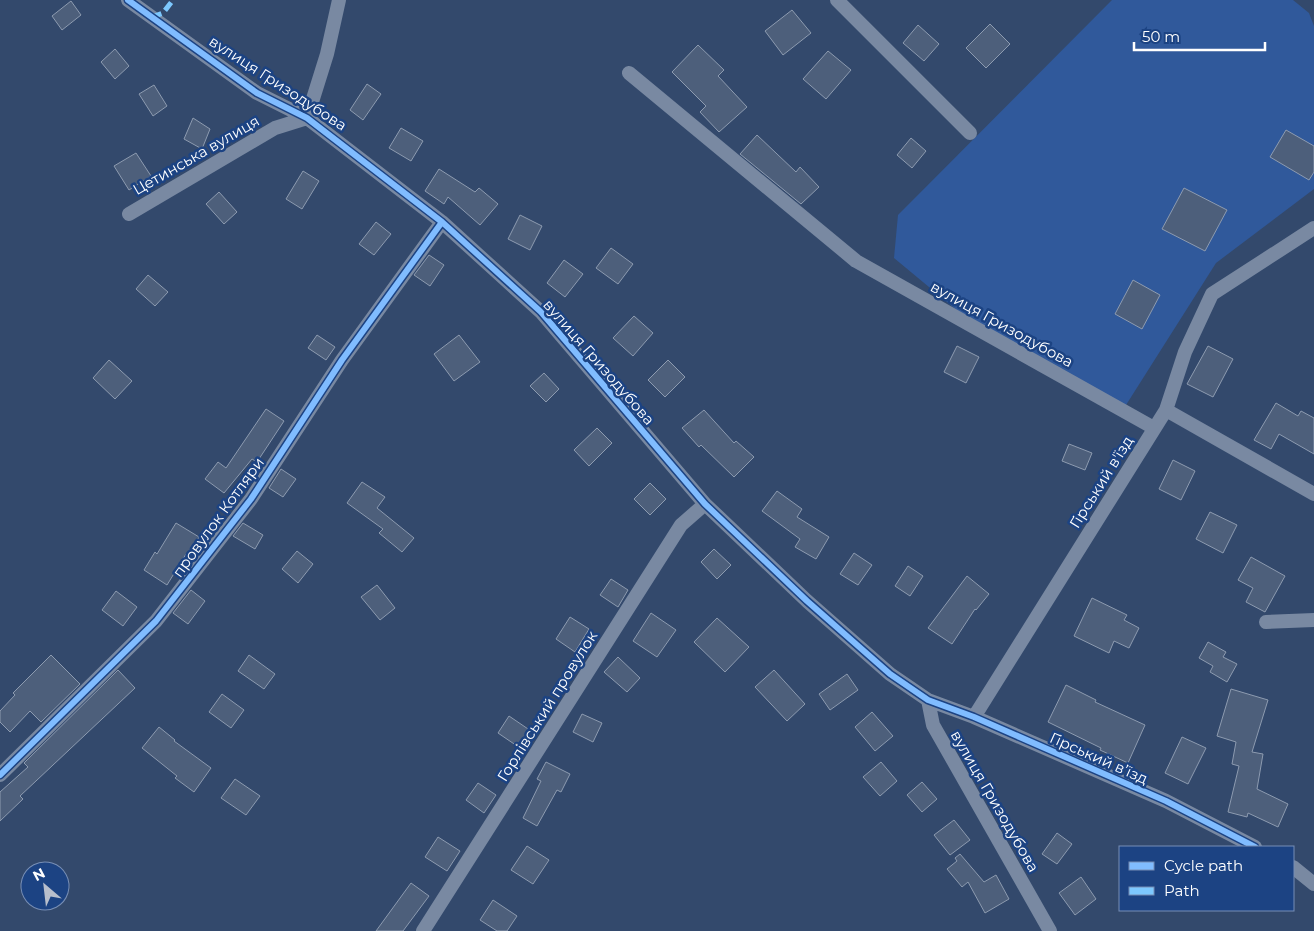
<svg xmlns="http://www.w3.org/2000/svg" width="1314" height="931" font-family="Montserrat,sans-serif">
	<rect width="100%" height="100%" fill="#33496c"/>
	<path fill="#30599b" d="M 1112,0 L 1293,0 L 1309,13 L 1314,26 L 1314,189 L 1216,263 L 1126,405 L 994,341 L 894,258 L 898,215 Z"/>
	<path fill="#4d5f7b" stroke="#8d9bb0" d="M 71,1 L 81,15 L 62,30 L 52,16 Z
		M 792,10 L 811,33 L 783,55 L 765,31 Z
		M 990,24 L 1010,44 L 986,68 L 966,48 Z
		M 918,25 L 939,44 L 924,61 L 903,43 Z
		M 698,45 L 724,70 L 718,76 L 747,107 L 719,132 L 700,112 L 706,106 L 672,72 Z
		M 115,49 L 129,66 L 115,79 L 101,62 Z
		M 828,51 L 851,70 L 826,99 L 803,79 Z
		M 367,84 L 381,94 L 363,120 L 350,110 Z
		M 154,85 L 167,106 L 153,116 L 139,94 Z
		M 193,118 L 210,129 L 202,149 L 184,139 Z
		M 401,128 L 423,141 L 411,161 L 389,148 Z
		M 1286,130 L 1314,146 L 1314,172 L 1309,180 L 1270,157 Z
		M 757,135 L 796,172 L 800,167 L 819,187 L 801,204 L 740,154 Z
		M 911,138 L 926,151 L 912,168 L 897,155 Z
		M 136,153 L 151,176 L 129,190 L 114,166 Z
		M 439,169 L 475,192 L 479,188 L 498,204 L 480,225 L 448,197 L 444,204 L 425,191 Z
		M 303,171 L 319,181 L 302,209 L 286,199 Z
		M 1184,188 L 1227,210 L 1205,251 L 1162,229 Z
		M 219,192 L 237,212 L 224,224 L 206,204 Z
		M 520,215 L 542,226 L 530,250 L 508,239 Z
		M 376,222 L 391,234 L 374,255 L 359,244 Z
		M 611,248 L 633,264 L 618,284 L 596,268 Z
		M 429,255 L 444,265 L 430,286 L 414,275 Z
		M 564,260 L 583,274 L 565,297 L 547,283 Z
		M 148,275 L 168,292 L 155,306 L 136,289 Z
		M 1133,280 L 1160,295 L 1142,329 L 1115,314 Z
		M 634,316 L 653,333 L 633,356 L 613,338 Z
		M 317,335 L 335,347 L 326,360 L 308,348 Z
		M 459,335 L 480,362 L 454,381 L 434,354 Z
		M 957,346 L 979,357 L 966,383 L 944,372 Z
		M 1208,346 L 1233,359 L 1213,397 L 1187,384 Z
		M 109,360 L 132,381 L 115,399 L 93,378 Z
		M 668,360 L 685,377 L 665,397 L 648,380 Z
		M 544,373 L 559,389 L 546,402 L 530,386 Z
		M 1276,403 L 1298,416 L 1301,411 L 1314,418 L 1314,454 L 1279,434 L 1271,449 L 1254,440 Z
		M 266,409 L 284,421 L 257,462 L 252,459 L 224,493 L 205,479 L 218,462 L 226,468 Z
		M 704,410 L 734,443 L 736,441 L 754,457 L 734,477 L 701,445 L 699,447 L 682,428 Z
		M 597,428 L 612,443 L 589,466 L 574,450 Z
		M 1069,444 L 1092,453 L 1085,470 L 1062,461 Z
		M 1173,460 L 1195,471 L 1181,500 L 1159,489 Z
		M 281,469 L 296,479 L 283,497 L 269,488 Z
		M 362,482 L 385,497 L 377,508 L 414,538 L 402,552 L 379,533 L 383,529 L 347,503 Z
		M 650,483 L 666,499 L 650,515 L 634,499 Z
		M 777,491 L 802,509 L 797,517 L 829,537 L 816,559 L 795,547 L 800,539 L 762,511 Z
		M 1210,512 L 1237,525 L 1223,553 L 1196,539 Z
		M 176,523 L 199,537 L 188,556 L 186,554 L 167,585 L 144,570 L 155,552 L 157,554 Z
		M 243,523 L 263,535 L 255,549 L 233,536 Z
		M 714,549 L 731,565 L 717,579 L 701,562 Z
		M 297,551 L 313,564 L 298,583 L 282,569 Z
		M 854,553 L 872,565 L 858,585 L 840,574 Z
		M 1251,557 L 1285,576 L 1265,612 L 1246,602 L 1253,588 L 1238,580 Z
		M 908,566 L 923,576 L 910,596 L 895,586 Z
		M 967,576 L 989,594 L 976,610 L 975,609 L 952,644 L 928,628 Z
		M 611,579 L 628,590 L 618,607 L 600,595 Z
		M 377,585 L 395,608 L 380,620 L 361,597 Z
		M 191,590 L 205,601 L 188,624 L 173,613 Z
		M 116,591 L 137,607 L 123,626 L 102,610 Z
		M 1092,598 L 1127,615 L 1124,620 L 1139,628 L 1129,648 L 1114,641 L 1109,653 L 1074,636 Z
		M 651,613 L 676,630 L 657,657 L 633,641 Z
		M 570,617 L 589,629 L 575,652 L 556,639 Z
		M 717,618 L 749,647 L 725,672 L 694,642 Z
		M 1208,642 L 1226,652 L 1223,657 L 1237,664 L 1227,682 L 1210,672 L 1213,666 L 1199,658 Z
		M 51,655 L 80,684 L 41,722 L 30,711 L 10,732 L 0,722 L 0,711 L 15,695 L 13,693 Z
		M 249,655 L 275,674 L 264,689 L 238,671 Z
		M 618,657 L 640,678 L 627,692 L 604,672 Z
		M 118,670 L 135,688 L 20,796 L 23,799 L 0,821 L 0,792 L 28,767 L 24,763 Z
		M 774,670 L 805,704 L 787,721 L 755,687 Z
		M 847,674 L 858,690 L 830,710 L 819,694 Z
		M 1066,685 L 1096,700 L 1095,702 L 1145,725 L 1128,763 L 1100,750 L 1101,748 L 1048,722 Z
		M 1231,689 L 1268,700 L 1252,752 L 1263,754 L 1257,789 L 1288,804 L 1278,827 L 1248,813 L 1247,817 L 1228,812 L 1239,766 L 1232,764 L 1236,742 L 1217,736 Z
		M 222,694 L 244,710 L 231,728 L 209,712 Z
		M 872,712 L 893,736 L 875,751 L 855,727 Z
		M 582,714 L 602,723 L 593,742 L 573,732 Z
		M 509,716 L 531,731 L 520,748 L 498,733 Z
		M 159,727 L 175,740 L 174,741 L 211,768 L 194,792 L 175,778 L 177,776 L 142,748 Z
		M 1182,737 L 1206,748 L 1188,784 L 1165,773 Z
		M 546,762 L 570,774 L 561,792 L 557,790 L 537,826 L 523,818 L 541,781 L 537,779 Z
		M 881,762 L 897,781 L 880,796 L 863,777 Z
		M 235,779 L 260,796 L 246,815 L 221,798 Z
		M 922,782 L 937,799 L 922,812 L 907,795 Z
		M 478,783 L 496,795 L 484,813 L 466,800 Z
		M 954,820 L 970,840 L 950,855 L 934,835 Z
		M 1057,833 L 1072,844 L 1057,864 L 1042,854 Z
		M 438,837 L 460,851 L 447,871 L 425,857 Z
		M 527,846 L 549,860 L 533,884 L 511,870 Z
		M 960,854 L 984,882 L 996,875 L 1009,899 L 985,913 L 968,882 L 962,887 L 947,869 L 957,861 L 955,858 Z
		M 1081,877 L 1096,899 L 1075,915 L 1059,893 Z
		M 411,883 L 429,896 L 403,931 L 376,931 Z
		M 493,900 L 517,916 L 507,931 L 497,931 L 480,920 Z"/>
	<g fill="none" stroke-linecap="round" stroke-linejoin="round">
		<path stroke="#7989a2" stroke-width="14" d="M 128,0 L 257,93 L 307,118 L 442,222 L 541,312 L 705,504 L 807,601 L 890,674 L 928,700 L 974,717 L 1166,801 L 1255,847
			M 837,0 L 970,133
			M 629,73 L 856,261 L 1154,428
			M 129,214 L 275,128 L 307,118 L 327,54 L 339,0
			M 1166,410 L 1314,494
			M 1266,622 L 1314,620
			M 928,700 L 933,725 L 1050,931
			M 974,717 L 1166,410 L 1185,352 L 1212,294 L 1314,228
			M 0,775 L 156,621 L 251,499 L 342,360 L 442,222
			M 1293,867 L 1314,884
			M 423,931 L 681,525 L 705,504"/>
		<path stroke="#7dc8fe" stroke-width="5" stroke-dasharray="10 5" stroke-linecap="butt" d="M 152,17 L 163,13 L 173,0"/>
		<g stroke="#1c4383" stroke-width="9">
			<path id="cycleway" d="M 128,0 L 257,93 L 307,118 L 442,222 L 541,312 L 705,504 L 807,601 L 890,674 L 928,700 L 974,717 L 1166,801 L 1255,847
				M 0,775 L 156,621 L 251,499 L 342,360 L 442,222"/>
		</g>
		<use href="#cycleway" stroke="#80bcff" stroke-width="6"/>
	</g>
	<g text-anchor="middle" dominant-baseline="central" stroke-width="5" stroke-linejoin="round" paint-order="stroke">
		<g font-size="15" fill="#fff" stroke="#1c4383">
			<text transform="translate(278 83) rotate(33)">вулиця Гризодубова</text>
			<text transform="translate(196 155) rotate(-30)">Цетинська вулиця</text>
			<text transform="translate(1002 324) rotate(29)">вулиця Гризодубова</text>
			<text transform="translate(599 362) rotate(49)">вулиця Гризодубова</text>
			<text transform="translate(1101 482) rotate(-58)">Гірський в'їзд</text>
			<text transform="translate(218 517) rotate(-54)">провулок Котляри</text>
			<text transform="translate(547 706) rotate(-58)">Горлівський провулок</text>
			<text transform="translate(1099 758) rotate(24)">Гірський в’їзд</text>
			<text transform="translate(995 801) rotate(60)">вулиця Гризодубова</text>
		</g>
	</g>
	<rect x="1119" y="846" width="175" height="65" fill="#1c4383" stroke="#778eb5"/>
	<rect x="1129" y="862" width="25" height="8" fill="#80bcff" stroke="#778eb5"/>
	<text x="1164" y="871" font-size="15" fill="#ffffff">Cycle path</text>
	<rect x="1129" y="887" width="25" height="8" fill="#7dc8fe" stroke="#778eb5"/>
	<text x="1164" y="896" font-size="15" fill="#ffffff">Path</text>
	<g transform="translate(45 886) rotate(332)"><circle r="24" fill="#1c4383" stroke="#778eb5"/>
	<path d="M0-4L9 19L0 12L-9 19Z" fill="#b8bfcc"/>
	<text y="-8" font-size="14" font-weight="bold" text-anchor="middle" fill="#ffffff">N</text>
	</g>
	<path d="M1134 42v8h131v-8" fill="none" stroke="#ffffff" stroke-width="2.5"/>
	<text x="1142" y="42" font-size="15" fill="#ffffff" stroke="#1c4383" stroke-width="4" paint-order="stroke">50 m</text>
</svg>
